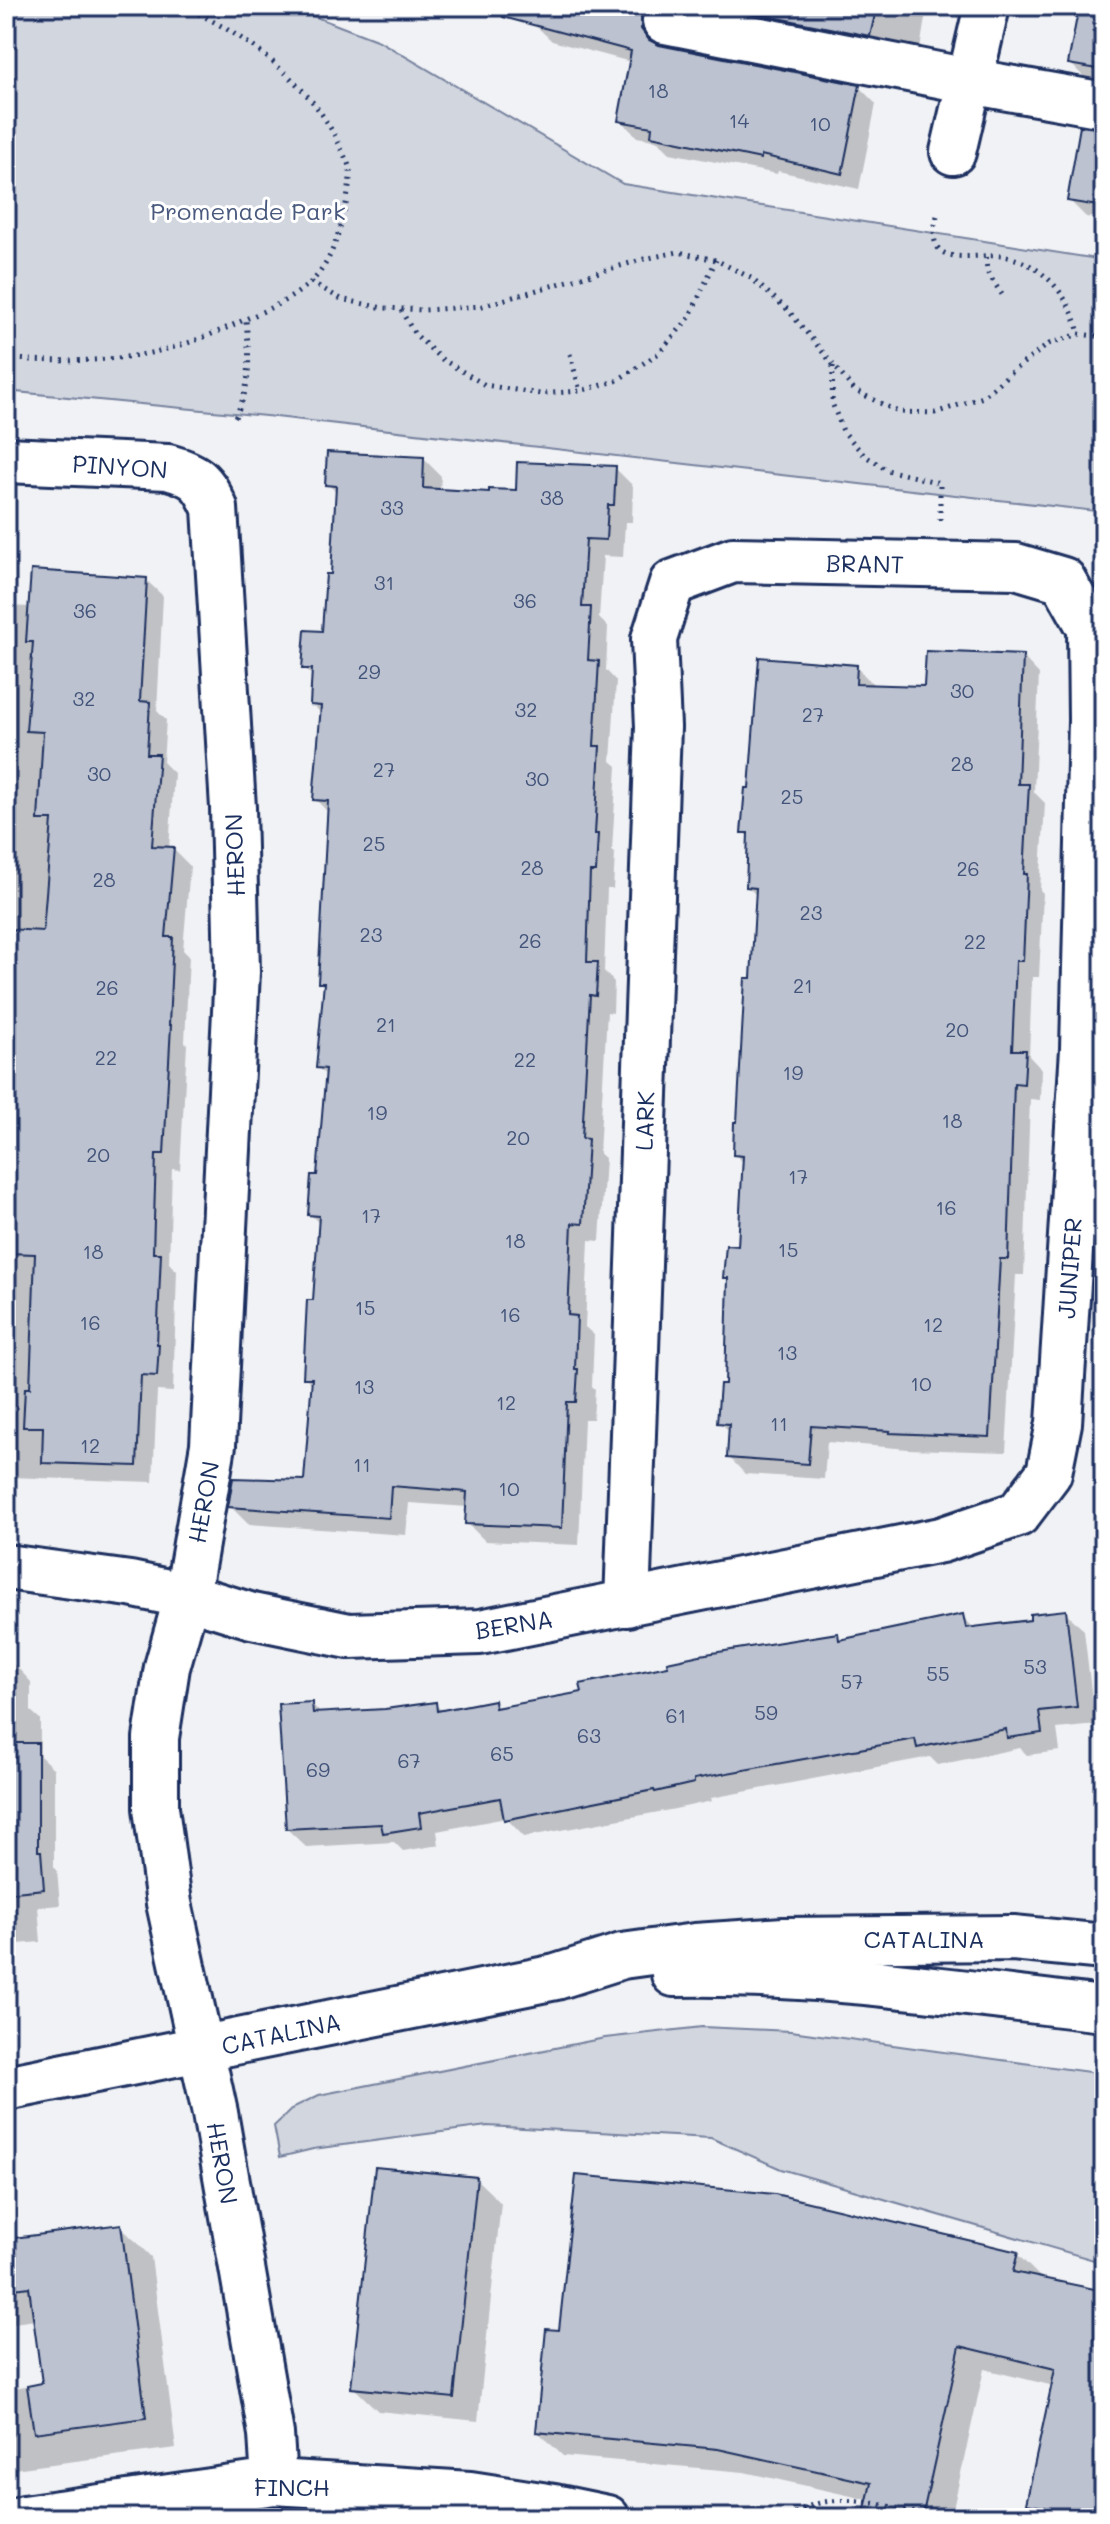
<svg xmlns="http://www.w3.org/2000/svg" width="1110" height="2524" font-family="Mali,sans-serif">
	<rect width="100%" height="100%" fill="#f1f2f5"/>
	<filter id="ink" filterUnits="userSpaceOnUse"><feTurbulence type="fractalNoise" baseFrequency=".0125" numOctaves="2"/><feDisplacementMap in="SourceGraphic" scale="16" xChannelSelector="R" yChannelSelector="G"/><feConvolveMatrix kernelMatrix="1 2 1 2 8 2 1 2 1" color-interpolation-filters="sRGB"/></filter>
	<g filter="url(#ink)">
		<path fill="#d2d6df" stroke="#76829e" stroke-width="2" d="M 6,6 L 287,6 L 379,41 L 623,184 L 1104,260 L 1104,512 L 276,417 L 6,391 Z
			M 702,2027 L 791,2031 L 1104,2074 L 1104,2263 L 781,2169 L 711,2138 L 487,2126 L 313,2149 L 280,2157 L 274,2126 L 294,2107 L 319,2095 L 605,2038 Z"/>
		<path fill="#0003" d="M 541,6 L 643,6 L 631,49 L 859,87 L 876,104 L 859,189 L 778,171 L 777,174 L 670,153 L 658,141 L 637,137 L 620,120 L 631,62 L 552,41 L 535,25 Z
			M 756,6 L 927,6 L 920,49 L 771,29 L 754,12 Z
			M 1080,6 L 1104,6 L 1104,90 L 1095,81 L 1087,80 L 1070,63 Z
			M 1104,131 L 1104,226 L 1100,219 L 1086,217 L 1069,200 Z
			M 423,458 L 441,476 L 440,491 L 491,494 L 518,492 L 615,468 L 633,486 L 632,522 L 625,522 L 623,557 L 603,556 L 599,618 L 608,627 L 606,670 L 616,681 L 611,761 L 617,766 L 612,851 L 615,854 L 613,889 L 607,889 L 604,971 L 614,982 L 613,1013 L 607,1012 L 599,1153 L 605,1158 L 600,1241 L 589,1240 L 585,1327 L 594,1335 L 592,1386 L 595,1389 L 593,1419 L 584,1419 L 579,1545 L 485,1541 L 467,1523 L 468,1507 L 409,1503 L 406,1535 L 248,1524 L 230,1506 L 306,1482 L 313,1385 L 305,1377 L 315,1302 L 320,1224 L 310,1214 L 319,1178 L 327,1077 L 318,1067 L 325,987 L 320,982 L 330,814 L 315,799 L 322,714 L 312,704 L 314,677 L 304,668 L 324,633 L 333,576 L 338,494 L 328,484 Z
			M 146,580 L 163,596 L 157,711 L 166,720 L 163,762 L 174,773 L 169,849 L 173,849 L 190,866 L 183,950 L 189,956 L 185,1042 L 187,1044 L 180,1170 L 172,1169 L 169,1263 L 177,1271 L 173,1392 L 157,1391 L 153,1482 L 9,1477 L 9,1486 L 6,1486 L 6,606 L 31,607 Z
			M 1023,657 L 1039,674 L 1034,792 L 1045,803 L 1040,890 L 1043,893 L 1039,977 L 1032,977 L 1029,1056 L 1041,1069 L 1040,1100 L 1030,1099 L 1024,1275 L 1016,1275 L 1006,1452 L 908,1449 L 827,1442 L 824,1479 L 745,1474 L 729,1457 L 731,1433 L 720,1422 L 726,1386 L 730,1282 L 725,1277 L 739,1248 L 745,1164 L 735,1154 L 753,980 L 758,897 L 748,887 L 750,838 L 743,832 L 750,791 L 856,667 L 873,684 L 873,687 L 926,688 Z
			M 1065,1612 L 1084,1630 L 1095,1725 L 1057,1729 L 1060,1751 L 1027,1755 L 1020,1748 L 938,1765 L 930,1757 L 711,1798 L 712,1801 L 675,1809 L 524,1837 L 506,1818 L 437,1831 L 439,1845 L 403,1851 L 394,1842 L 306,1847 L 287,1829 L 312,1704 L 322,1715 L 436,1705 L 443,1712 L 493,1702 L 500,1709 L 584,1693 L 837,1635 L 843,1641 L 962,1616 L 975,1629 L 1032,1622 Z
			M 6,1665 L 15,1665 L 31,1682 L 31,1711 L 40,1719 L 40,1756 L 54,1769 L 54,1867 L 57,1870 L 60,1905 L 38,1907 L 41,1942 L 6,1945 Z
			M 476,2179 L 501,2203 L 478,2421 L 378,2411 L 353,2387 Z
			M 120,2226 L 151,2257 L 176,2448 L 6,2470 L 6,2390 L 44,2384 L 36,2320 L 6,2324 L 6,2241 Z
			M 1017,2254 L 1041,2278 L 1104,2293 L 1104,2518 L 1025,2518 L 1054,2386 L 984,2369 L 951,2518 L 865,2518 L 869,2500 L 744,2472 L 563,2456 L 538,2432 L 561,2332 Z"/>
		<path fill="#bcc2d0" stroke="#1b2f5e" stroke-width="2" d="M 505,6 L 643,6 L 641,29 L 649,40 L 659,45 L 860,85 L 842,174 L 761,155 L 761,159 L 651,136 L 652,127 L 618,121 L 631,51 L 503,17 Z
			M 718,6 L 877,6 L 870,36 Z
			M 1079,6 L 1104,6 L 1104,70 L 1068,64 Z
			M 1080,126 L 1104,129 L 1104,207 L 1067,201 Z
			M 327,452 L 424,457 L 423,488 L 489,492 L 489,489 L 516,490 L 517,462 L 616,466 L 614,505 L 608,505 L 606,540 L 586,539 L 582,607 L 591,607 L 588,660 L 599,661 L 594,746 L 600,746 L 595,834 L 598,834 L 596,872 L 590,872 L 587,962 L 598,962 L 596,996 L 590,995 L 582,1138 L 588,1139 L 583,1224 L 572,1223 L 568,1315 L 577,1316 L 575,1369 L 578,1369 L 576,1402 L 567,1402 L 562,1528 L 465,1524 L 467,1492 L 391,1486 L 389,1518 L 228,1507 L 233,1478 L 304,1480 L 312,1378 L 303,1378 L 307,1300 L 313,1300 L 319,1216 L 308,1215 L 311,1175 L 317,1175 L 326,1069 L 316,1068 L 324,983 L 318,983 L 328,801 L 313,800 L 321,706 L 310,705 L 312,669 L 302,669 L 305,630 L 322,631 L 326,574 L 331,574 L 336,486 L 325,485 Z
			M 31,570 L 147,578 L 140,701 L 150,702 L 147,754 L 159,754 L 152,846 L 174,847 L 166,937 L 173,937 L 169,1025 L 171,1025 L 164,1154 L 156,1154 L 153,1253 L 161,1253 L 157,1344 L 159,1344 L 157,1376 L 141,1375 L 137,1466 L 42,1463 L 43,1427 L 23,1427 L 25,1388 L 30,1388 L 35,1254 L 6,1253 L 6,929 L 43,931 L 52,820 L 38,820 L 43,732 L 26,731 L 33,642 L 26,642 Z
			M 926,651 L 1023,655 L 1018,784 L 1029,784 L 1024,874 L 1027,874 L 1023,961 L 1016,961 L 1012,1050 L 1026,1050 L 1024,1084 L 1014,1083 L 1008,1259 L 1000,1259 L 990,1437 L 889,1433 L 890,1431 L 811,1426 L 808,1464 L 727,1458 L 729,1424 L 717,1423 L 720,1384 L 725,1384 L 728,1278 L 723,1278 L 726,1245 L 738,1246 L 743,1156 L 733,1155 L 734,1122 L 737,1122 L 745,978 L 751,978 L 756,888 L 746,887 L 748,833 L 741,833 L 745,788 L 749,788 L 759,657 L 857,665 L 856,684 L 924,686 Z
			M 1066,1610 L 1077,1707 L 1039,1711 L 1042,1733 L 1007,1738 L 1006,1729 L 917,1748 L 915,1739 L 694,1779 L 694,1783 L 655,1792 L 654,1790 L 504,1820 L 500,1798 L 419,1813 L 421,1827 L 383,1833 L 381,1824 L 286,1829 L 278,1704 L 312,1702 L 313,1713 L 385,1709 L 436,1702 L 437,1711 L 494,1700 L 495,1708 L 582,1692 L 580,1684 L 668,1666 L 667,1662 L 700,1655 L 838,1633 L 839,1640 L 963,1614 L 966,1628 L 1030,1620 L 1030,1614 Z
			M 6,1743 L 38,1743 L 38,1851 L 41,1851 L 44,1889 L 6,1893 Z
			M 375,2167 L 477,2177 L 454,2398 L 351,2388 Z
			M 576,2175 L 775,2194 L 1018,2252 L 1013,2272 L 1104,2291 L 1104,2518 L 1026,2504 L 1055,2369 L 960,2346 L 922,2518 L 863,2518 L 871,2483 L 718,2449 L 536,2432 L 546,2329 L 559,2330 Z
			M 121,2224 L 146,2418 L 34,2433 L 27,2386 L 42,2383 L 29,2287 L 6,2290 L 6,2239 Z"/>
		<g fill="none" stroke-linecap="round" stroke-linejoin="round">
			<g stroke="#1b2f5e" stroke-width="50">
				<path id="minor" d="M 669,6 L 665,21 L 969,81 L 1104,105
					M 953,152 L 987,6
					M 6,460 L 168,467 C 197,475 203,481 215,508 L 233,808 L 237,972 L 213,1445 L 187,1596 L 167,1667 L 156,1738 L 156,1808 L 169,1903 L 215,2113 L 271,2434 L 274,2482
					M 6,1567 L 130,1584 L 187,1596 L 252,1616 L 349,1636 L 480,1632 L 941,1540 L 1018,1514 L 1049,1473 L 1059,1423 L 1083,1049 L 1091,720 L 1090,628 L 1063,580 L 1016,566 L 733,560 L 672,583 L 654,639 L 658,727 L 627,1604
					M 674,1974 C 818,1971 961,1993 1104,2009
					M 6,2088 L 556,1977 L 622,1956 L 695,1946 L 784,1940 L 1013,1938 L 1104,1947
					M 24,2518 L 274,2482 L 470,2494 L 554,2507 L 607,2518"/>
			</g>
			<path stroke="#1b2f5e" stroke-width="5" stroke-dasharray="2 6" stroke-linecap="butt" d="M 937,216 C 922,271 970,253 1001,256 C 1042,261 1071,297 1079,334
				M 986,257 L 987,272 L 1003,296
				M 311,282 L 341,299 L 383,308 L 425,310 L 482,306 L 644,259 L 678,252 L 716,260 L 751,278 L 788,310 L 854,390 L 898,412 L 935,413 L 983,397 L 1010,373 L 1049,344 L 1079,334 L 1104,337
				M 401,310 L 414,333 L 440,358 L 485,385 L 540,394 L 580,391 L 616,381 L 659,353 L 689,318 L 716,260
				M 570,354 L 580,391
				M 6,358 C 52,363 118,362 163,350 C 192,343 221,331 248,318 C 269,309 294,298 311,282 C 328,266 335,245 341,224 C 345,211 351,183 350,170 C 349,163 343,154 340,147 C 314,85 242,31 181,6
				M 833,366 L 832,403 L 843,431 L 864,455 L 887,470 L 940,483 L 940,520
				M 235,417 C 253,383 249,356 246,320
				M 789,2518 C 830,2484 891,2508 938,2518"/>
			<use href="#minor" stroke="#fff" stroke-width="44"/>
		</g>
	</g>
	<g text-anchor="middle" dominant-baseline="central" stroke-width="6" stroke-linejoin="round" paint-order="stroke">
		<g font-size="20" fill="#43547a">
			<text x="658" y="90">18</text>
			<text x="739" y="120">14</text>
			<text x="820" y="123">10</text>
			<text x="552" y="497">38</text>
			<text x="392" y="507">33</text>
			<text x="384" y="582">31</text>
			<text x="525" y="600">36</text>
			<text x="85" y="610">36</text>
			<text x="369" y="671">29</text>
			<text x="962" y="690">30</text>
			<text x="84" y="698">32</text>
			<text x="526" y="709">32</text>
			<text x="813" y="714">27</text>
			<text x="962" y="763">28</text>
			<text x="384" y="769">27</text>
			<text x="99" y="773">30</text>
			<text x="537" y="778">30</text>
			<text x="792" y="796">25</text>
			<text x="374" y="843">25</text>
			<text x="532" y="867">28</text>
			<text x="968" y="868">26</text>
			<text x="104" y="879">28</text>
			<text x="811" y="912">23</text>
			<text x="371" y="934">23</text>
			<text x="530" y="940">26</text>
			<text x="975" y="941">22</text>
			<text x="803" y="985">21</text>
			<text x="107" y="987">26</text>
			<text x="386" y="1024">21</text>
			<text x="957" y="1029">20</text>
			<text x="106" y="1057">22</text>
			<text x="525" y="1059">22</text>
			<text x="793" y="1072">19</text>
			<text x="377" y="1112">19</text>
			<text x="952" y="1120">18</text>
			<text x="518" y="1137">20</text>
			<text x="98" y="1154">20</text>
			<text x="798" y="1176">17</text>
			<text x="946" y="1207">16</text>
			<text x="371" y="1215">17</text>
			<text x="515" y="1240">18</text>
			<text x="788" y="1249">15</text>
			<text x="93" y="1251">18</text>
			<text x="365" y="1307">15</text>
			<text x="510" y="1314">16</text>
			<text x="90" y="1322">16</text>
			<text x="933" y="1324">12</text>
			<text x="787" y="1352">13</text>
			<text x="921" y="1383">10</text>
			<text x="364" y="1386">13</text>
			<text x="506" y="1402">12</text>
			<text x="779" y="1423">11</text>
			<text x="90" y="1445">12</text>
			<text x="362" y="1464">11</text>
			<text x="509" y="1488">10</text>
			<text x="1035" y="1666">53</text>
			<text x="938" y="1673">55</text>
			<text x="852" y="1681">57</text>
			<text x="766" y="1712">59</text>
			<text x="676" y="1715">61</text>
			<text x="589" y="1735">63</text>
			<text x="502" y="1753">65</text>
			<text x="409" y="1760">67</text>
			<text x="318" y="1769">69</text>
		</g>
		<g font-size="24" fill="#49597e" stroke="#fff">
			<text x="248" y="210">Promenade Park</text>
		</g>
		<g font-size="24" fill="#1b2f5e" stroke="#fff">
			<text transform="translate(120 466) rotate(4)">PINYON</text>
			<text transform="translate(865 563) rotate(1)">BRANT</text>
			<text transform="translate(234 855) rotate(-92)">HERON</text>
			<text transform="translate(644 1121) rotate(-88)">LARK</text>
			<text transform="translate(1069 1268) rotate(-86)">JUNIPER</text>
			<text transform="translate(203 1502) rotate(-80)">HERON</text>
			<text transform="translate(514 1624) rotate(-9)">BERNA</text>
			<text x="924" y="1938">CATALINA</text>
			<text transform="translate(281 2033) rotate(-12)">CATALINA</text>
			<text transform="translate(223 2163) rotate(80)">HERON</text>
			<text x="292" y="2486">FINCH</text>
		</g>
	</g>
	<rect width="1110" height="2524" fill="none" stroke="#fff" stroke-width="32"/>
	<rect x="16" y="16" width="1078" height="2492" fill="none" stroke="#1b2f5e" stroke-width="3" filter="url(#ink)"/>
</svg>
